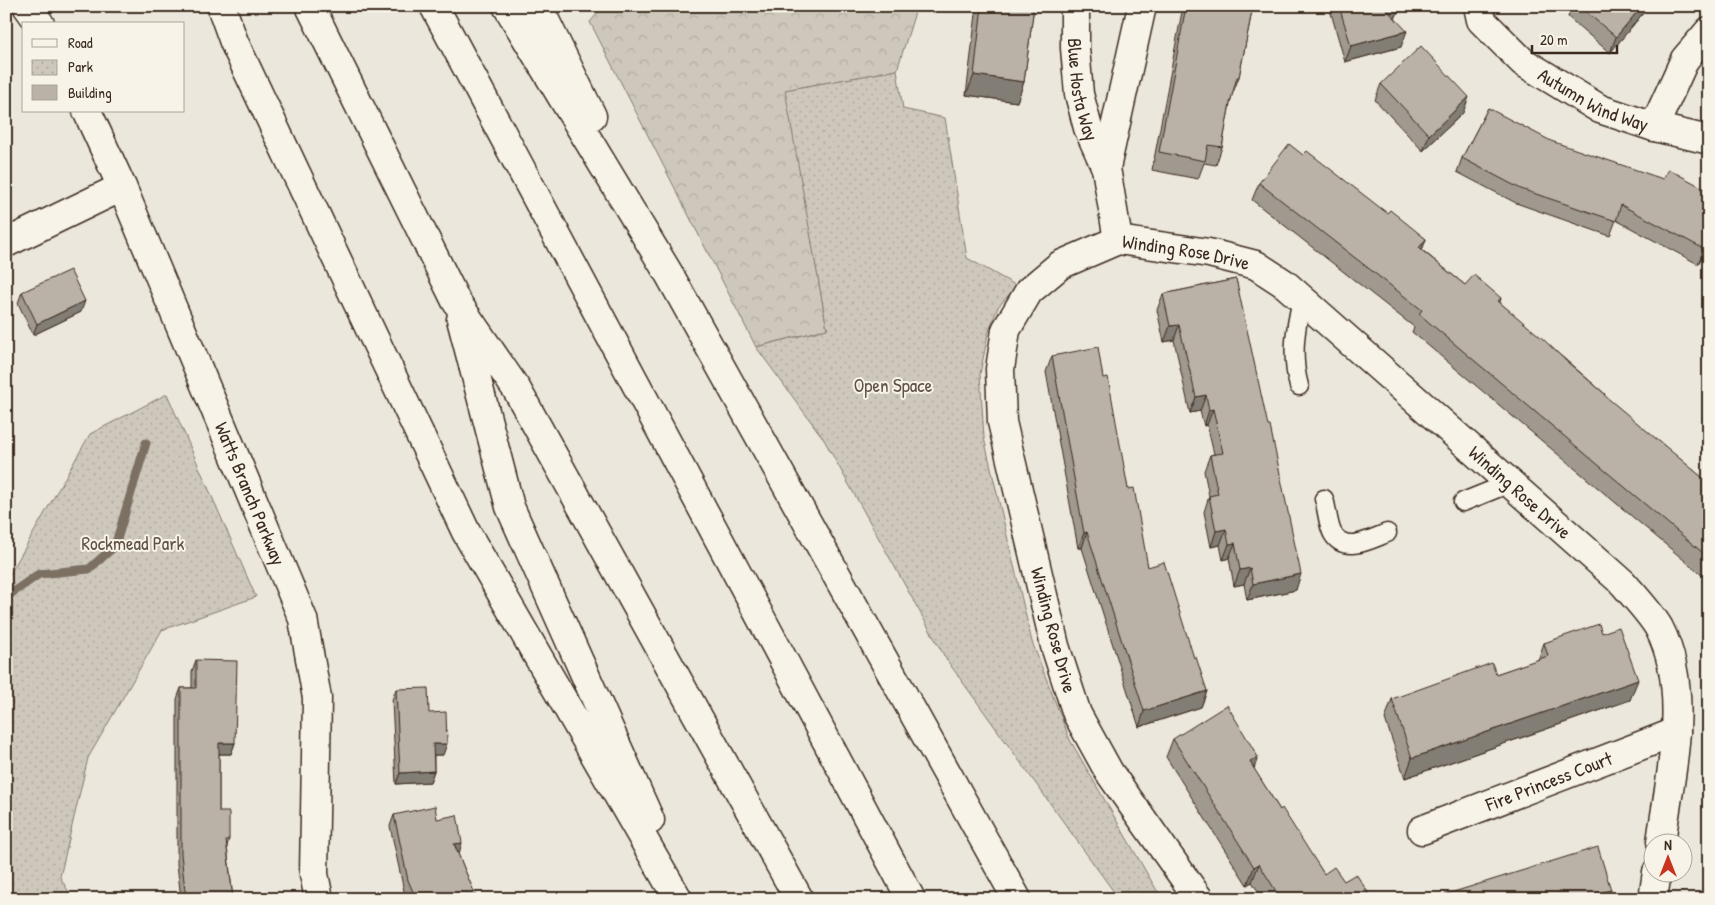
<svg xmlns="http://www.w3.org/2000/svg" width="1715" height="905" font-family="'Patrick Hand',sans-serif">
	<defs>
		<pattern id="forest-crowns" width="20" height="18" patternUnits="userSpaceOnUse" patternTransform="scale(1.25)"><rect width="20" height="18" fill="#cec8bc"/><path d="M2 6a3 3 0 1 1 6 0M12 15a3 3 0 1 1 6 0" fill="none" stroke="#b2aca1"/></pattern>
		<pattern id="park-dots" width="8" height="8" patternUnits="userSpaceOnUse" patternTransform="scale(1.25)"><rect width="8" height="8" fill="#cec8bc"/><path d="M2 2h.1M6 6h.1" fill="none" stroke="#b2aca1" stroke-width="1.8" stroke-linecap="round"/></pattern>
	</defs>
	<rect width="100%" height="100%" fill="#ece7dc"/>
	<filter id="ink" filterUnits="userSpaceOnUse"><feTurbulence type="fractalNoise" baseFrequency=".02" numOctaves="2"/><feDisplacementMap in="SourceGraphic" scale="10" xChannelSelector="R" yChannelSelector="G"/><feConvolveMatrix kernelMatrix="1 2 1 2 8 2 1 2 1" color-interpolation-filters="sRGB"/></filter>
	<g filter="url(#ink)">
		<path fill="url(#forest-crowns)" stroke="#84796d" d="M 604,6 L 917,6 L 897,70 L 786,90 L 827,329 L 756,347 L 590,22 Z"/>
		<path fill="url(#park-dots)" stroke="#84796d" d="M 897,70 L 903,109 L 945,118 L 967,258 L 1017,286 L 998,307 L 988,334 L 980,374 L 984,438 L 1032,642 L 1070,740 L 1156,889 L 1163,899 L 1119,899 L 946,659 L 823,438 L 756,347 L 827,329 L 785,90 Z
			M 167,394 L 256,597 L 162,630 L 88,758 L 60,877 L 73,899 L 6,899 L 6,581 L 90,434 Z"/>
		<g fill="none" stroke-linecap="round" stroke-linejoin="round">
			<path stroke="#7c7064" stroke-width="9" d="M 6,597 L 39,574 L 89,569 L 115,546 L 146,443"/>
			<g stroke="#3b2a1e" stroke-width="21">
				<path id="lane" d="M 1299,386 C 1291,357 1295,329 1302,300
					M 1324,499 C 1327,508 1328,526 1333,534 C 1345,554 1371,539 1387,533
					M 1463,502 L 1510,483"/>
			</g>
			<g stroke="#3b2a1e" stroke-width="31">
				<g id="street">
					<path id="s1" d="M 1075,6 L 1075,48 L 1079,94 L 1088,128 L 1106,168 L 1118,240"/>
					<path id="s2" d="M 1478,6 L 1481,20 L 1523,62 L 1600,109 L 1654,127 L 1709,140"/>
					<path d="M 1654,127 L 1685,59 L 1709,31"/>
					<path d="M 1106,168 L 1142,6"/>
					<path d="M 6,243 L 122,187"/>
					<path id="s3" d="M 1422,830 L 1676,732"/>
					<path id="s4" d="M 1199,899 L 1109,772 L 1077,714 L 1055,646 L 1002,422 L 1000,369 L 1006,330 L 1029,291 L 1060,265 L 1118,240 L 1209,253 L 1256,265 L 1285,284 L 1623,583 C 1634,596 1651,614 1659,628 C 1692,692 1670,775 1661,842"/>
					<path d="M 1653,899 L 1657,872"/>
				</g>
			</g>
			<g stroke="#3b2a1e" stroke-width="31">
				<g id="secondary">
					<path d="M 27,6 L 40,24"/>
					<path id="s5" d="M 87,111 L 122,187 L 303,619 L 317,698 L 314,874 L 319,899"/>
				</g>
			</g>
			<g stroke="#3b2a1e" stroke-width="31">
				<path id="highway" d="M 221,6 L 234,42 L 466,532 L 678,899
					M 310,6 L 456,301 L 517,390 L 799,899
					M 434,6 L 911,899
					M 507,6 L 669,274 L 1017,899
					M 538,6 L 592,116
					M 461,319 L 510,507 L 650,820"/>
			</g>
			<use href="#lane" stroke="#f7f3e8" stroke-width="18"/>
			<use href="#street" stroke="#f7f3e8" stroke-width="28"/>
			<use href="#secondary" stroke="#f7f3e8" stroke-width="28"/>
			<use href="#highway" stroke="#f7f3e8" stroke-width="28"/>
		</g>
		<path fill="#a09990" stroke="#3b2a1e" d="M 977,6 L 1034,6 L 1024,82 L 1017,102 L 966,95 Z
			M 1183,6 L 1253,6 L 1239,77 L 1232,95 L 1230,103 L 1222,147 L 1216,165 L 1204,163 L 1198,179 L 1152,170 Z
			M 1329,6 L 1400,6 L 1395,19 L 1401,47 L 1345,62 Z
			M 1572,6 L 1649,6 L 1610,53 L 1568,17 Z
			M 1381,84 L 1463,113 L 1423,151 L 1375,100 Z
			M 1488,108 L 1709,244 L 1698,264 L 1616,220 L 1610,236 L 1516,203 L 1457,172 L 1462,158 Z
			M 1303,155 L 1387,213 L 1426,239 L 1422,250 L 1465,285 L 1501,298 L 1500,303 L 1605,394 L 1604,396 L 1709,483 L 1709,581 L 1412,332 L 1414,327 L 1252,200 L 1259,183 Z
			M 1236,279 L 1296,590 L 1247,600 L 1244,584 L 1234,586 L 1229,558 L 1223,560 L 1220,545 L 1211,547 L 1204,512 L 1209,496 L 1204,471 L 1210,455 L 1214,454 L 1207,425 L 1204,426 L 1200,411 L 1190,413 L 1174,340 L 1164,342 L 1157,310 L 1163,294 Z
			M 22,292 L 81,312 L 33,335 L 18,303 Z
			M 1052,356 L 1103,378 L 1128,489 L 1148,567 L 1194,658 L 1207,691 L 1201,707 L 1139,727 L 1082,548 L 1078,548 L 1046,372 Z
			M 1602,633 L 1630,700 L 1405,778 L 1385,719 L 1392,699 L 1496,674 L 1538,660 L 1544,643 Z
			M 196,660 L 235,743 L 231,754 L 219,754 L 219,812 L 229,839 L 227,846 L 233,899 L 181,899 L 177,864 L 177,699 L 181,688 L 192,688 L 192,671 Z
			M 396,689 L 443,755 L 434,755 L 434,771 L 430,782 L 396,784 L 392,700 Z
			M 1173,739 L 1254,769 L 1280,810 L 1324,874 L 1344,881 L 1371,897 L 1370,899 L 1263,899 L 1252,882 L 1247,885 L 1166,757 Z
			M 394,815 L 437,819 L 458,854 L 477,899 L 407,899 L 404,891 L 390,826 Z
			M 1709,880 L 1709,899 L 1708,899 L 1705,889 Z"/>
		<path fill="#827d75" stroke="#3b2a1e" d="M 1388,6 L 1400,6 L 1395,19 L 1384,7 Z
			M 1642,6 L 1649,6 L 1610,53 L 1616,37 Z
			M 1407,31 L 1401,47 L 1345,62 L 1351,46 Z
			M 974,75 L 1024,82 L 1017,102 L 966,95 Z
			M 1469,97 L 1463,113 L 1423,151 L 1429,135 Z
			M 1426,239 L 1420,256 L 1419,248 Z
			M 1709,240 L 1709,244 L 1698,264 L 1704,249 Z
			M 85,301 L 81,312 L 33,335 L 37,324 Z
			M 1179,325 L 1174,340 L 1164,342 L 1170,326 Z
			M 1206,395 L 1200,411 L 1190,413 L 1196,397 Z
			M 1213,409 L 1207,425 L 1204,426 L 1209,410 Z
			M 1226,529 L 1220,545 L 1211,547 L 1216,531 Z
			M 1087,532 L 1082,548 L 1078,548 L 1084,533 Z
			M 1235,543 L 1229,558 L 1223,560 L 1229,544 Z
			M 1250,568 L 1244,584 L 1234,586 L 1240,570 Z
			M 1301,574 L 1296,590 L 1247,600 L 1253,584 Z
			M 1638,680 L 1630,700 L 1405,778 L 1412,758 Z
			M 1207,691 L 1201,707 L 1139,727 L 1144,711 Z
			M 219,743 L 235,743 L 231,754 L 215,754 Z
			M 433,744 L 447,744 L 443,755 L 429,755 Z
			M 1258,757 L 1252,775 L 1250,762 Z
			M 434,771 L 430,782 L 396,784 L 400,773 Z
			M 462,843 L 459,854 L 454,844 Z
			M 1259,864 L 1252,882 L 1247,885 L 1254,867 Z
			M 1611,890 L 1608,899 L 1595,899 L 1597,893 Z"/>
		<path fill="#bab2a7" stroke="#3b2a1e" d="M 982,6 L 1034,6 L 1024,82 L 974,75 Z
			M 1186,6 L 1253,6 L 1239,77 L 1237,77 L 1230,103 L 1222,147 L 1208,145 L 1205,161 L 1159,152 Z
			M 1339,6 L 1388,6 L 1384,7 L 1407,31 L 1351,46 Z
			M 1579,6 L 1642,6 L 1616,37 Z
			M 1421,46 L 1469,97 L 1429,135 L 1381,84 Z
			M 1488,108 L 1551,141 L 1663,179 L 1668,169 L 1709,191 L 1709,240 L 1704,249 L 1621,205 L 1616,221 L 1521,189 L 1462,158 Z
			M 1289,144 L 1303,155 L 1307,151 L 1387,213 L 1390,210 L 1426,239 L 1419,248 L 1465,285 L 1474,275 L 1501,298 L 1498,301 L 1542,338 L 1565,360 L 1605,394 L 1604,395 L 1709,483 L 1709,558 L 1419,314 L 1422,310 L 1259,183 Z
			M 70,270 L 85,301 L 37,324 L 22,292 Z
			M 1236,279 L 1268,426 L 1270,426 L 1301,574 L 1253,584 L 1250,568 L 1240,570 L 1235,543 L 1229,544 L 1226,529 L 1216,531 L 1209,496 L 1218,494 L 1210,455 L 1223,453 L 1213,409 L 1209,410 L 1206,395 L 1196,397 L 1179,325 L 1170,326 L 1163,294 Z
			M 1098,347 L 1103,378 L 1108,377 L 1128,489 L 1134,488 L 1148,567 L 1164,562 L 1194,658 L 1196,657 L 1207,691 L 1144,711 L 1087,532 L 1084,533 L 1052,356 Z
			M 1599,624 L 1602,633 L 1619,627 L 1638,680 L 1412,758 L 1392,699 L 1492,663 L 1496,674 L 1548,656 L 1544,643 Z
			M 196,660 L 237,661 L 235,743 L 219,743 L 219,812 L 229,812 L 229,839 L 226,840 L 233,899 L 186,899 L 181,854 L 181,688 L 196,688 Z
			M 428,688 L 429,713 L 446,712 L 447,744 L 433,744 L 434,771 L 400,773 L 396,689 Z
			M 1227,705 L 1258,757 L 1250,762 L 1280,810 L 1282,808 L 1324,874 L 1334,867 L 1344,881 L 1356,874 L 1371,897 L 1367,899 L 1281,899 L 1259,864 L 1254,867 L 1173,739 Z
			M 435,806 L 437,819 L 457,815 L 462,843 L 454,844 L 477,899 L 416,899 L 408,880 L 394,815 Z
			M 1598,847 L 1611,890 L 1597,893 L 1599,899 L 1431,899 Z"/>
	</g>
	<g text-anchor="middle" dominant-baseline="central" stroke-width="4" stroke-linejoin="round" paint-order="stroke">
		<g font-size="19" fill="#3b2a1e" stroke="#f7f3e8">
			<text stroke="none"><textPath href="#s1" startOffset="84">Blue Hosta Way</textPath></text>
			<text stroke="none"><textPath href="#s2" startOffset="154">Autumn Wind Way</textPath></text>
			<text stroke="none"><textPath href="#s4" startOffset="834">Winding Rose Drive</textPath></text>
			<text stroke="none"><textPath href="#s4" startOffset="1254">Winding Rose Drive</textPath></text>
			<text stroke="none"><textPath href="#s5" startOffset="416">Watts Branch Parkway</textPath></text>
			<text transform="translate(1054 630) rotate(75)">Winding Rose Drive</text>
			<text stroke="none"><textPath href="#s3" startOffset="136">Fire Princess Court</textPath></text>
		</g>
		<g font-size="19" fill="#605246" stroke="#f7f3e8">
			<text x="893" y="385">Open Space</text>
			<text x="133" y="543">Rockmead Park</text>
		</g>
	</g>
	<rect width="1715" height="905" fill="none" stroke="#f7f3e8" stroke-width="25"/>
	<rect x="12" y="12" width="1690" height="880" fill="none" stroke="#3b2a1e" stroke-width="2" filter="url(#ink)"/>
	<rect x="22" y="22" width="162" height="90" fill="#f7f3e8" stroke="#aca397"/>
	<rect x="32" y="39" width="25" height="8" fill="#f7f3e8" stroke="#aca397"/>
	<text x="68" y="48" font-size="15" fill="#3b2a1e">Road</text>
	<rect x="32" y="60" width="25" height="15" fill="url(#park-dots)" stroke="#aca397"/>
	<text x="68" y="72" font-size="15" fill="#3b2a1e">Park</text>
	<rect x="32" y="85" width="25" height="15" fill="#bab2a7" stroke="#aca397"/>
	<text x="68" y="98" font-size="15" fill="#3b2a1e">Building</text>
	<g transform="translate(1668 858)"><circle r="24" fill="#f7f3e8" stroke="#aca397"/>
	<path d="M0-4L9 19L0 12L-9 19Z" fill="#c8321e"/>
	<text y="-8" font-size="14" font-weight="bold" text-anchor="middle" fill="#3b2a1e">N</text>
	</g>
	<path d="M1532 45v8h85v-8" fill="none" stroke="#3b2a1e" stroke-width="2.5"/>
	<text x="1540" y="45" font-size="15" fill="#3b2a1e" stroke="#f7f3e8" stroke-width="4" paint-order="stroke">20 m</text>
</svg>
